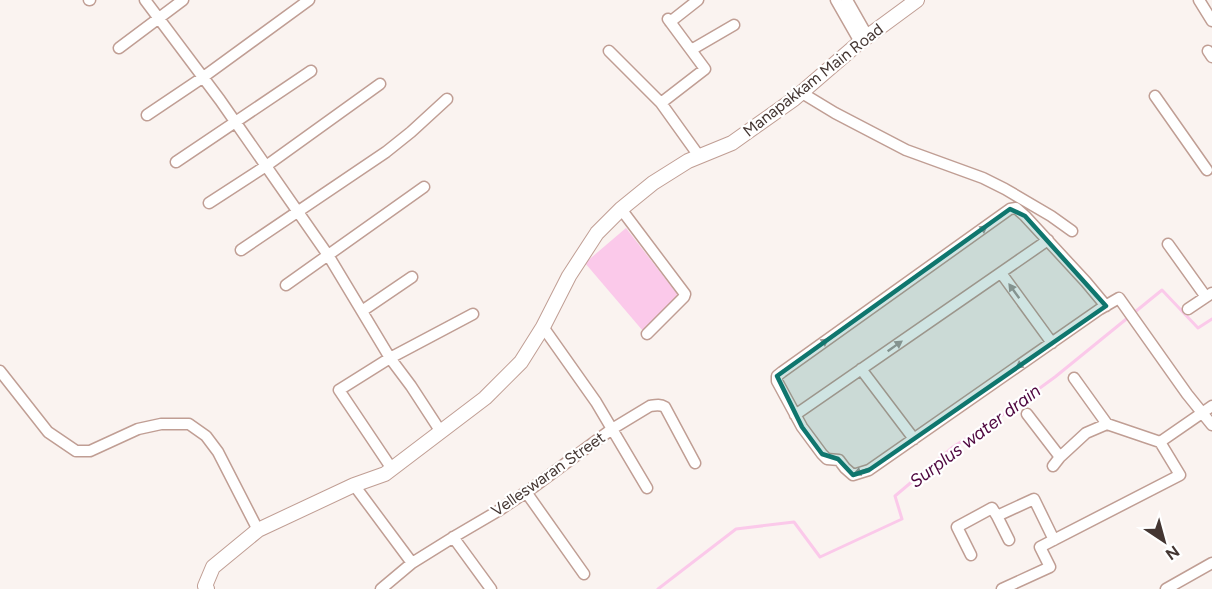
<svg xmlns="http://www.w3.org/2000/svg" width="1212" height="589" font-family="Figtree,sans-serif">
	<rect width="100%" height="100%" fill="#faf3f0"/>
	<path fill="#fbc9ea" d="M 626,228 L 678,295 L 643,331 L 585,263 Z"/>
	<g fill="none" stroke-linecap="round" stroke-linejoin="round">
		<path stroke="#fbc9ea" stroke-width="3" d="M 658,589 L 736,529 L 794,522 L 820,557 L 902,519 L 895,496 L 953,447 L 1007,412 L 1055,377 L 1162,290 L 1198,328 L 1212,319"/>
		<g stroke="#c09e94" stroke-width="13">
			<path id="minor" d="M 89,0 L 90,0
				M 145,0 L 220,100 L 328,255 L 390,358 L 411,386 L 441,432
				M 836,0 L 860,42
				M 847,0 L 868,37
				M 1199,0 L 1212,21
				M 670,22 L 698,0
				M 119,48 L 183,0
				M 691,50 L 734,25
				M 609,51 L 661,103 L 699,156
				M 1208,51 L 1212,57
				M 802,93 L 835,113 L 906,150 L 983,178 L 1005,189 L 1051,216 L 1072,231
				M 1155,96 L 1207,170
				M 661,103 L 705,69 L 668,19
				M 147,115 L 202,78 L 309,0
				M 176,162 L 311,71
				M 209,203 L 266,166 L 380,84
				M 621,209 L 685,294 L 684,297 L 647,334
				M 1168,244 L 1206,297
				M 241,250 L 386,152 L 411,132 L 447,99
				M 1001,273 L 1052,343
				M 286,285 L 424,187
				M 1106,306 L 1086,282 L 1025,216 L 1016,208 L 1010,209 L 782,372 L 777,376 L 777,381 L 802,427 L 822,454 L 827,459 L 839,460 L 845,468 L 853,475 L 869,470 L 1100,309 L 1119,298 L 1187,394 L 1212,425
				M 1188,309 L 1212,293
				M 362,311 L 412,277
				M 861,369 L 914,439
				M 0,371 L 48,432 L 76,451 L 90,451 L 138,429 L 161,424 L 189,424 L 206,436 L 218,452 L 258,530
				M 1074,378 L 1107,424
				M 1027,414 L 1060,457
				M 795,415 L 1048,240
				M 1160,442 L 1212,406
				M 392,469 L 339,390 L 390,358 L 473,314
				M 354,485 L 412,563
				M 647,488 L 612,429 L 650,406 C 656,405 660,404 665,407 L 695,463
				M 526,492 L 584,574
				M 453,537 L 491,589
				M 1009,540 L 997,516 L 1034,499 L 1054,540
				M 971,555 L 957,527 L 992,508 L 997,516
				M 381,589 L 412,563 L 457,535 L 498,511 L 535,486 L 612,429 L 596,402 L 543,327
				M 1002,589 L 1050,567 L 1040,547 L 1180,475 L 1160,442 L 1107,424 L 1086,433 L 1060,457 L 1053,466
				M 1166,589 L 1212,563"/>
		</g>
		<g stroke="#c09e94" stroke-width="16">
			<path id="major" d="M 207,589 L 205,586 L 213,567 L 258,530 L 354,485 L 385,474 L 485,398 L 521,362 L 543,327 L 569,276 L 597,233 L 621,209 L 653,183 L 688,161 L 732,143 L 794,99 L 860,42 L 917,0"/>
		</g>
		<use href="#minor" stroke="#fff" stroke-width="10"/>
		<use href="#major" stroke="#fff" stroke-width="14"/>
	</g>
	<defs><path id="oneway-solid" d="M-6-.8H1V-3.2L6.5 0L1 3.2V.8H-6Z" transform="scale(1.5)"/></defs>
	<g fill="#a29a98">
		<use href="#oneway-solid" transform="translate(980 231) rotate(-36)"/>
		<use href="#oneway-solid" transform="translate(1014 291) rotate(-126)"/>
		<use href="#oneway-solid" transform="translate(821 344) rotate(-35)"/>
		<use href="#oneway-solid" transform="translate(895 346) rotate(-35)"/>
		<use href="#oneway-solid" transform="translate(1023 363) rotate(145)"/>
		<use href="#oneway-solid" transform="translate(862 471) rotate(161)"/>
	</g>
	<path fill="#0f766e" fill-opacity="0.2" stroke="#0f766e" stroke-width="4.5" stroke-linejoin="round" d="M 1010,209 L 1025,216 L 1106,306 L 869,470 L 853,475 L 838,459 L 822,454 L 802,427 L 777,376 Z"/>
	<g text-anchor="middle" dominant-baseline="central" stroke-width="4.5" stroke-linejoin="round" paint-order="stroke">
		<g font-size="16" fill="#443632" stroke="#fff">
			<text transform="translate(813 80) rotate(-38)">Manapakkam Main Road</text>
			<text transform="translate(548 474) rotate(-35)">Velleswaran Street</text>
		</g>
		<g font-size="18" font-style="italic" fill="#4e063f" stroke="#fff">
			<text transform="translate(975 436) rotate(-37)">Surplus water drain</text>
		</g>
	</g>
	<g transform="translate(1164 541) rotate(144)" stroke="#ffffff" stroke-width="4.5" paint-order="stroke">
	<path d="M0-4.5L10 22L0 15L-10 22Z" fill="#443632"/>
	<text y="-9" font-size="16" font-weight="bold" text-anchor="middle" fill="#443632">N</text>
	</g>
</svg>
